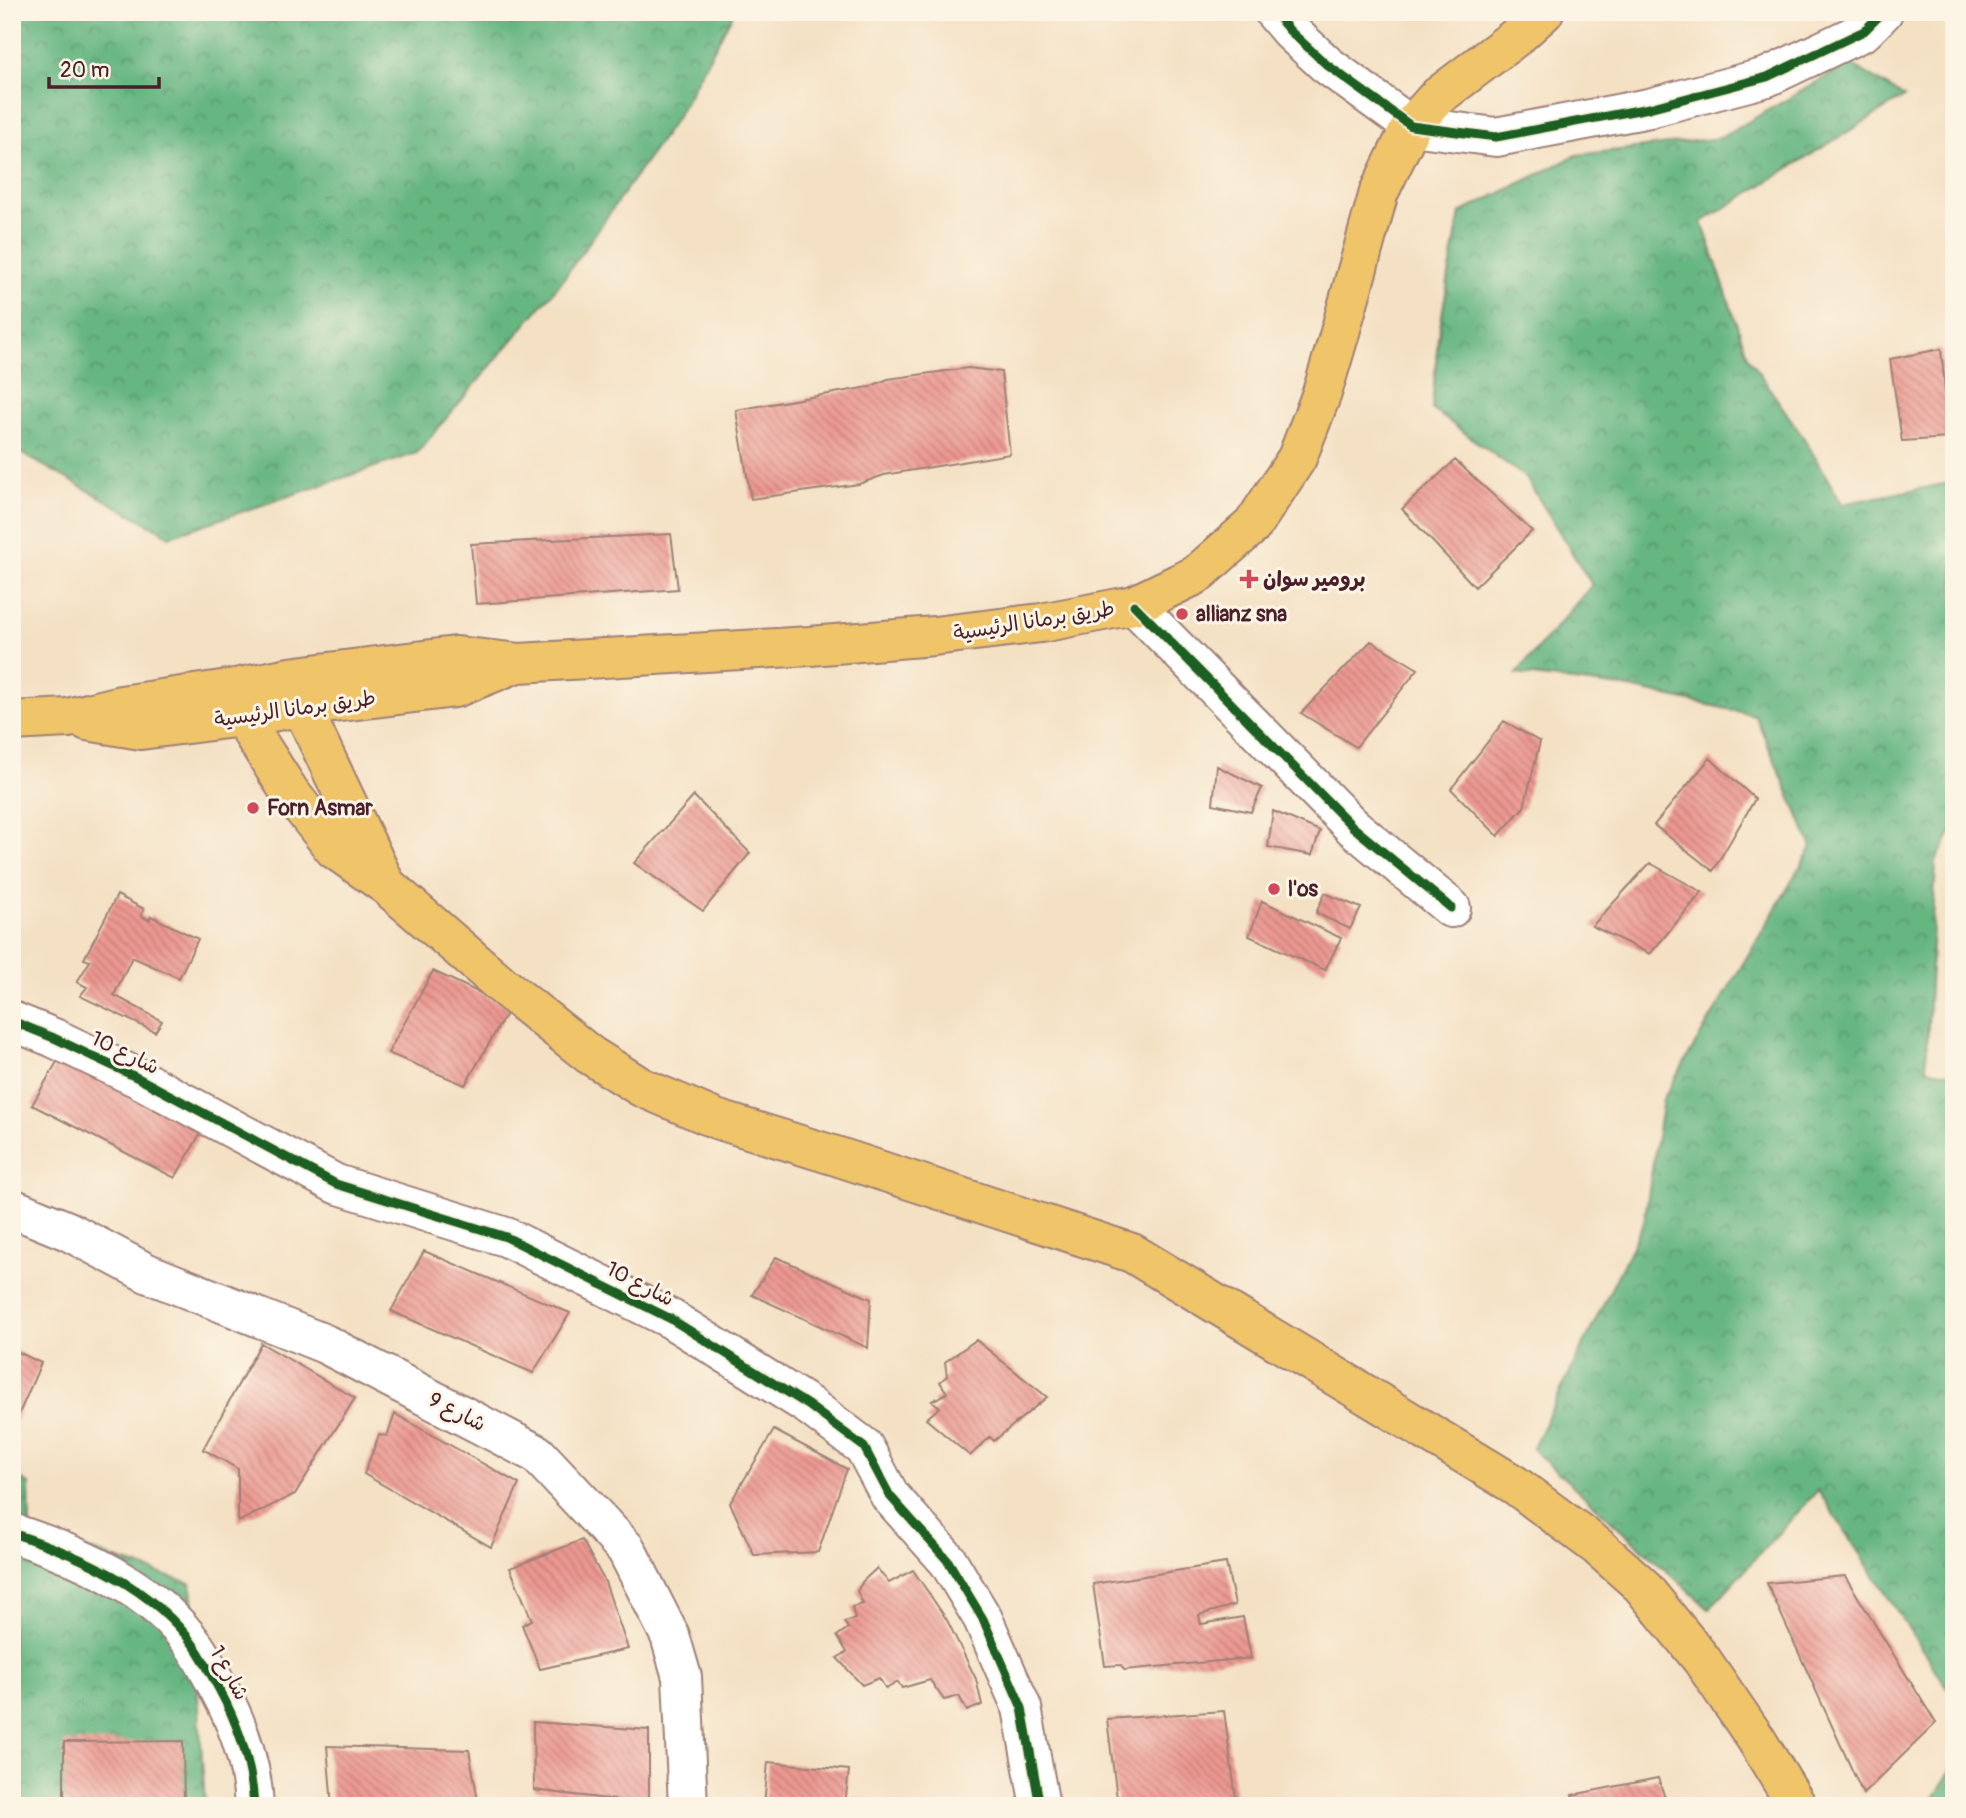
<svg xmlns="http://www.w3.org/2000/svg" width="1966" height="1818" font-family="Pangolin,'Playpen Sans Arabic',sans-serif">
	<defs>
		<pattern id="forest-crowns" width="20" height="18" patternUnits="userSpaceOnUse" patternTransform="scale(1.75)"><rect width="20" height="18" fill="#66b682"/><path d="M2 6a3 3 0 1 1 6 0M12 15a3 3 0 1 1 6 0" fill="none" stroke="#56936b"/></pattern>
		<pattern id="building-back-hatch" width="6" height="6" patternUnits="userSpaceOnUse" patternTransform="scale(1.75)"><rect width="6" height="6" fill="#ec9890"/><path d="M-1 5l2 2M0 0l6 6M5-1l2 2" fill="none" stroke="#c17b76"/></pattern>
	</defs>
	<rect width="100%" height="100%" fill="#fcf5e5"/>
	<filter id="ink" filterUnits="userSpaceOnUse"><feTurbulence type="fractalNoise" baseFrequency=".0143" numOctaves="2"/><feDisplacementMap in="SourceGraphic" scale="14" xChannelSelector="R" yChannelSelector="G"/><feConvolveMatrix kernelMatrix="1 2 1 2 8 2 1 2 1" color-interpolation-filters="sRGB"/></filter>
	<filter id="wash" filterUnits="userSpaceOnUse"><feTurbulence type="fractalNoise" baseFrequency=".00686" numOctaves="4" result="noise"/><feDisplacementMap in="SourceGraphic" scale="28" xChannelSelector="R" yChannelSelector="G"/><feGaussianBlur stdDeviation="1.57" result="paint"/><feColorMatrix in="noise" values="0 0 0 0 0 0 0 0 0 0 0 0 0 0 0 0 0 1.4 0 .05"/><feComposite in="paint" operator="in"/></filter>
	<g filter="url(#wash)">
		<rect width="100%" height="100%" fill="#f4e1c4"/>
		<path fill="url(#forest-crowns)" stroke="#586a56" stroke-width="2" d="M 12,12 L 734,12 L 677,117 L 559,285 L 417,453 L 170,536 L 12,448 Z
			M 1850,63 L 1904,97 L 1702,222 L 1748,357 L 1805,440 L 1842,504 L 1954,482 L 1954,828 L 1936,861 L 1926,1069 L 1954,1074 L 1954,1698 L 1818,1490 L 1709,1609 L 1532,1449 L 1644,1222 L 1663,1099 L 1812,847 L 1755,715 L 1630,688 L 1516,674 L 1592,585 L 1526,478 L 1432,409 L 1438,338 L 1460,213 L 1577,155 L 1720,138 Z
			M 12,1474 L 29,1484 L 30,1530 L 191,1584 L 205,1806 L 12,1806 Z
			M 1954,1765 L 1954,1806 L 1929,1806 Z"/>
		<g id="blocks">
			<path fill="url(#building-back-hatch)" d="M 1941,349 L 1950,438 L 1902,441 L 1890,359 Z
				M 968,368 L 1001,372 L 1010,454 L 884,475 L 859,484 L 751,499 L 736,410 L 869,387 L 888,379 Z
				M 1455,460 L 1532,531 L 1475,587 L 1402,509 Z
				M 671,534 L 678,589 L 476,604 L 471,544 Z
				M 1371,641 L 1418,669 L 1356,747 L 1301,713 Z
				M 1504,721 L 1540,742 L 1524,807 L 1498,836 L 1451,789 Z
				M 1710,758 L 1755,799 L 1713,871 L 1654,825 Z
				M 1217,766 L 1262,788 L 1251,812 L 1213,804 Z
				M 694,796 L 750,853 L 703,911 L 634,863 Z
				M 1273,811 L 1320,831 L 1312,855 L 1268,847 Z
				M 1650,863 L 1702,892 L 1650,954 L 1592,926 Z
				M 1325,893 L 1361,908 L 1350,929 L 1316,913 Z
				M 117,895 L 144,909 L 141,916 L 149,920 L 151,916 L 198,939 L 179,978 L 132,957 L 114,995 L 162,1021 L 155,1032 L 80,996 L 87,987 L 77,982 L 90,961 L 84,959 Z
				M 1262,901 L 1341,938 L 1325,970 L 1249,936 Z
				M 433,971 L 510,1007 L 465,1085 L 388,1053 Z
				M 58,1060 L 203,1129 L 175,1178 L 32,1105 Z
				M 424,1251 L 570,1313 L 533,1373 L 391,1311 Z
				M 776,1257 L 871,1299 L 868,1348 L 752,1295 Z
				M 976,1340 L 1047,1397 L 994,1441 L 990,1437 L 970,1456 L 926,1419 L 940,1407 L 932,1401 L 947,1393 L 940,1382 L 947,1376 L 945,1362 Z
				M 261,1343 L 355,1398 L 295,1494 L 238,1522 L 238,1469 L 203,1449 Z
				M 12,1349 L 41,1363 L 12,1430 Z
				M 395,1414 L 519,1484 L 491,1547 L 364,1474 L 379,1435 L 387,1436 Z
				M 774,1430 L 847,1469 L 818,1552 L 754,1555 L 730,1503 Z
				M 582,1540 L 605,1582 L 628,1649 L 540,1669 L 522,1625 L 532,1620 L 510,1568 Z
				M 1226,1563 L 1235,1605 L 1199,1615 L 1201,1624 L 1243,1617 L 1251,1658 L 1124,1670 L 1121,1665 L 1105,1666 L 1093,1584 Z
				M 877,1568 L 889,1583 L 913,1570 L 947,1620 L 976,1679 L 982,1705 L 967,1711 L 959,1696 L 944,1700 L 930,1680 L 902,1688 L 898,1682 L 886,1689 L 879,1678 L 862,1685 L 837,1658 L 847,1652 L 837,1636 L 848,1628 L 844,1622 L 855,1619 L 852,1607 L 863,1604 L 857,1591 L 863,1581 Z
				M 1845,1576 L 1936,1723 L 1863,1794 L 1767,1583 Z
				M 1224,1711 L 1237,1806 L 1118,1806 L 1107,1719 Z
				M 533,1722 L 649,1730 L 649,1804 L 534,1790 Z
				M 183,1741 L 184,1806 L 64,1806 L 64,1742 Z
				M 327,1746 L 469,1750 L 479,1806 L 332,1806 Z
				M 768,1762 L 849,1770 L 845,1806 L 764,1806 Z
				M 1658,1778 L 1668,1806 L 1574,1806 L 1572,1795 Z"/>
		</g>
	</g>
	<g filter="url(#ink)">
		<use href="#blocks" fill-opacity="0" stroke="#9f8078" stroke-width="2"/>
		<g fill="none" stroke-linecap="round" stroke-linejoin="round">
			<g stroke="#9f8078" stroke-width="42">
				<path id="minor" d="M 1274,12 L 1290,31 L 1327,65 L 1411,126 L 1496,137 L 1649,108 L 1767,77 L 1864,31 L 1883,12
					M 1134,605 L 1353,827 L 1451,908
					M 12,1021 L 54,1038 L 138,1078 L 336,1184 L 506,1237 L 671,1319 L 808,1405 L 864,1447 L 890,1496 L 948,1561 L 983,1619 L 1022,1708 L 1040,1806
					M 12,1208 L 68,1231 L 147,1273 L 325,1344 L 537,1454 L 626,1549 L 670,1636 L 682,1677 L 688,1806
					M 12,1533 C 79,1555 153,1587 195,1647 C 204,1660 211,1675 219,1689 C 238,1724 252,1765 254,1806"/>
			</g>
			<g stroke="#9f8078" stroke-width="42">
				<path id="major" d="M 292,686 L 384,881
					M 235,688 L 242,717 L 289,791 L 334,849 L 387,886 L 503,986 L 590,1055 L 641,1087 L 716,1119 L 836,1156 L 1132,1253 L 1515,1485 L 1597,1546 L 1641,1585 L 1702,1660 L 1756,1739 L 1797,1806
					M 12,721 L 68,718 L 121,705 L 235,688 L 289,677 L 455,656 L 519,663 L 810,646 L 934,636 L 1041,623 L 1134,605 L 1196,575 L 1253,525 L 1297,458 L 1322,393 L 1339,336 L 1379,192 L 1411,126 L 1437,97 L 1516,37 L 1544,12
					M 87,721 L 141,730 L 242,717 L 301,707 L 455,688 L 512,665"/>
			</g>
			<use href="#minor" stroke="#fff" stroke-width="38"/>
			<use href="#major" stroke="#f0c469" stroke-width="38"/>
			<g stroke="#fcf5e5" stroke-width="13">
				<path id="cycleway" d="M 1274,12 L 1290,31 L 1327,65 L 1411,126 L 1496,137 L 1649,108 L 1767,77 L 1864,31 L 1883,12
					M 1134,605 L 1353,827 L 1451,908
					M 12,1021 L 54,1038 L 138,1078 L 336,1184 L 506,1237 L 671,1319 L 808,1405 L 864,1447 L 890,1496 L 948,1561 L 983,1619 L 1022,1708 L 1040,1806
					M 12,1533 C 79,1555 153,1587 195,1647 C 204,1660 211,1675 219,1689 C 238,1724 252,1765 254,1806"/>
			</g>
			<use href="#cycleway" stroke="#1b5e20" stroke-width="9"/>
		</g>
	</g>
	<g fill="#d1495b" stroke="#fcf5e5" stroke-width="2.5">
		<path d="M1245.5 568.5h7v7h7v7h-7v7h-7v-7h-7v-7h7z"/>
		<circle cx="1182" cy="614" r="7"/>
		<circle cx="253" cy="808" r="7"/>
		<circle cx="1274" cy="889" r="7"/>
	</g>
	<g text-anchor="middle" dominant-baseline="central" stroke-width="6" stroke-linejoin="round" paint-order="stroke">
		<g font-size="21" font-weight="bold" fill="#4a1f2b" stroke="#fcf5e5" text-anchor="start">
			<text x="1263" y="579">برومير سوان</text>
			<text x="1196" y="614">allianz sna</text>
			<text x="267" y="808">Forn Asmar</text>
			<text x="1288" y="889">l'os</text>
		</g>
		<g font-size="21" fill="#4a1f2b" stroke="#fcf5e5">
			<text transform="translate(1034 621) rotate(-9)">طريق برمانا الرئيسية</text>
			<text transform="translate(295 709) rotate(-8)">طريق برمانا الرئيسية</text>
			<text transform="translate(125 1053) rotate(26)">شارع 10</text>
			<text transform="translate(640 1284) rotate(27)">شارع 10</text>
			<text transform="translate(457 1412) rotate(27)">شارع 9</text>
			<text transform="translate(229 1673) rotate(61)">شارع 1</text>
		</g>
	</g>
	<rect width="1966" height="1818" fill="none" stroke="#fcf5e5" stroke-width="42"/>
	<path d="M49 77v10h110v-10" fill="none" stroke="#4a1f2b" stroke-width="3.5"/>
	<text x="60" y="77" font-size="21" fill="#4a1f2b" stroke="#fcf5e5" stroke-width="5" paint-order="stroke">20 m</text>
</svg>
